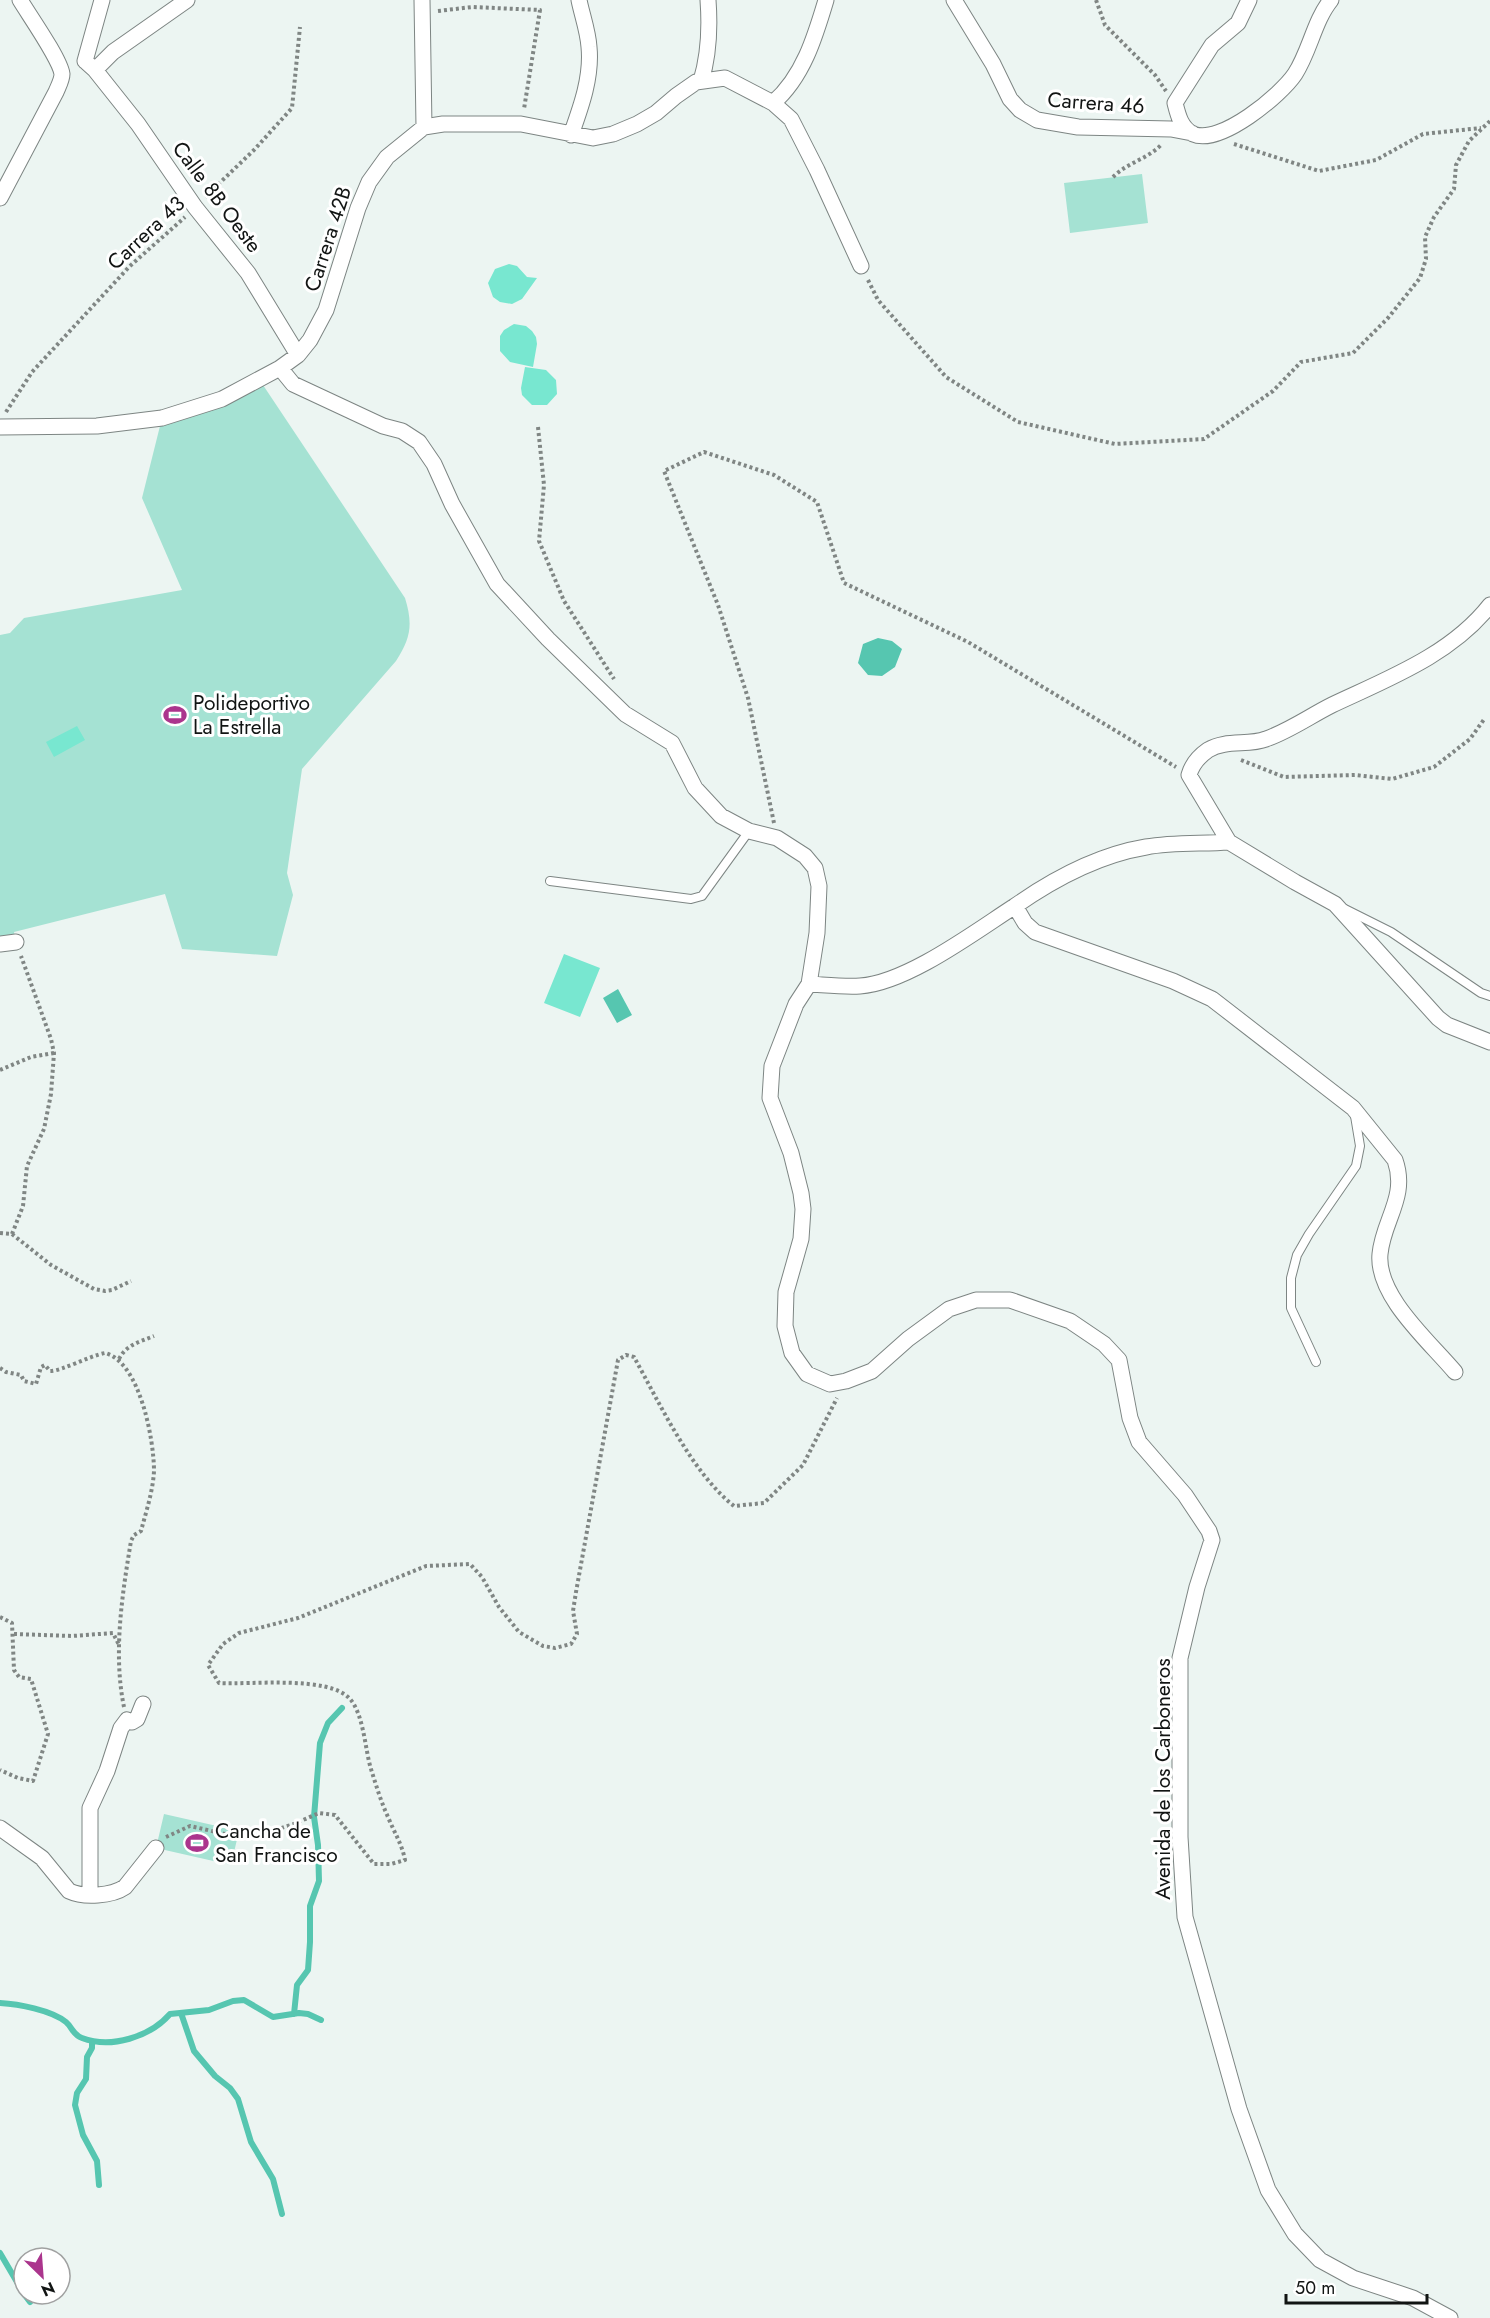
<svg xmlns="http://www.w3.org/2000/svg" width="1490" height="2318" font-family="Jost,sans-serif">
	<rect width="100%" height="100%" fill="#ecf5f2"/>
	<path fill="#a5e2d3" d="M 1142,174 L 1148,223 L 1070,233 L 1064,183 Z
		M 259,379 L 405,598 C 413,624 411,638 396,661 L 302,769 L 287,873 L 293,895 L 277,956 L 182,949 L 165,894 L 14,932 L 16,942 L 0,944 L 0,635 L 10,633 L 24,618 L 182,590 L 142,498 L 162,418 Z
		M 164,1814 L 239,1831 L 231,1865 L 156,1848 Z"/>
	<path fill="#56c6b0" d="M 878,638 L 892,641 L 902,649 L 895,667 L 882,676 L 868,675 L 858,663 L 863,644 Z
		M 618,989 L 632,1015 L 617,1023 L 603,998 Z"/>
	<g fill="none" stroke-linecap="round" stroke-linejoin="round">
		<path stroke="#56c6b0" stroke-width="6" d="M 0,2003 C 18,2004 51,2010 66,2022 C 72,2027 73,2035 82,2038 C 111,2049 150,2037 170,2014 L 209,2010 L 233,2001 L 244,2000 L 273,2017 L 299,2013 L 308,2014 L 321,2020
			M 181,2013 L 194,2051 L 215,2076 L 230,2088 L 238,2099 L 251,2142 L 273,2179 L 282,2214
			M 294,2014 L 297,1985 L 308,1970 L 310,1942 L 310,1906 L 319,1881 L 318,1845 L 314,1817 L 320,1743 L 328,1723 L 342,1708
			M 92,2041 L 92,2048 L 87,2057 L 86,2079 L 77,2093 L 75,2105 L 83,2135 L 97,2161 L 99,2185
			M 0,2253 L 24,2294
			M 24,2294 L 30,2302"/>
	</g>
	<path fill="#78e7d0" d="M 509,264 L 517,266 L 527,277 L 537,278 L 522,299 L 512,304 L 500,302 L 493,297 L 488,283 L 495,269 Z
		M 514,324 L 526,326 L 532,331 L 536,337 L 537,344 L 533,367 L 510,362 L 500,351 L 500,336 L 504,330 Z
		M 525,367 L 546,370 L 556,380 L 557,394 L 547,405 L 532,405 L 522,395 L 521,388 Z
		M 77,726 L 85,740 L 54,757 L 46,742 Z
		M 564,954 L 600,968 L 580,1017 L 544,1003 Z"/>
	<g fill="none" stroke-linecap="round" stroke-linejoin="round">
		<g stroke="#7d8583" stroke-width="10">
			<path id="service" d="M 550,881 L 691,899 L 702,896 L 749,831
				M 1345,909 L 1391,932 L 1481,993 L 1490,996
				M 1316,1362 L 1291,1308 L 1291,1278 L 1297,1255 L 1309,1234 L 1356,1166 L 1360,1146 L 1355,1116"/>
		</g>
		<g stroke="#7d8583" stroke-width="17">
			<path id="minor" d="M 422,0 L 424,127
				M 954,0 L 993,64 L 1010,99 L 1020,110 L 1037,120 L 1078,127 L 1171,129 L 1192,133
				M 1249,0 L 1238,23 L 1212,45 L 1175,103 C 1178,115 1181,128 1193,134 C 1220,146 1281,95 1295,74 C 1310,51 1314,21 1331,0
				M 85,61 L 95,70 L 113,52 L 187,0
				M 85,61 L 102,0
				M 95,70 L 138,124 L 195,207 L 248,273 L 298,355
				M 701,81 C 709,55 710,27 708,0
				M 773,103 C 803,77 815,37 826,0
				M 571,135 C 581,107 592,77 589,47 C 588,31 582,15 579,0
				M 0,198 L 56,92 C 58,87 62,80 62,74 C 60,59 29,15 20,0
				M 280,368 L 293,384 L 383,426 L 402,431 L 419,442 L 434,464 L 452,504 L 497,584 L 548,639 L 625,714 L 672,743 L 695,788 L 721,816 L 749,831 L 777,838 L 805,856 L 815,868 L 819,886 L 817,933 L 809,984 L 796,1004 L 772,1066 L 770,1098 L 791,1153 L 801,1193 L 803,1209 L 801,1239 L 786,1292 L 785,1326 L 792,1353 L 807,1374 L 830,1384 L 846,1381 L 872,1371 L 908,1339 L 949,1309 L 976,1300 L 1010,1300 L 1070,1321 L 1104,1344 L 1119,1360 L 1130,1418 L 1139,1442 L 1185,1495 L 1209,1531 L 1212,1540 L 1197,1587 L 1180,1658 L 1180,1837 L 1185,1917 L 1239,2109 L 1268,2190 L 1295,2234 L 1320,2260 L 1353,2278 L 1413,2298 L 1450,2318
				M 0,427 L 97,426 L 162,418 L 222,399 L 280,368 L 298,355 L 310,340 L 326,310 L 358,208 L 369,182 L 387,157 L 424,127 L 443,124 L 521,124 L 593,138 L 613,134 L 637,124 L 656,113 L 676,96 L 696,82 L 725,78 L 773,103 L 791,119 L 817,170 L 861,266
				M 1490,605 C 1451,655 1387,679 1332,705 C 1310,716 1289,731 1266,739 C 1248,746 1226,739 1208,750 C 1198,757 1192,764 1189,775 L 1229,842 L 1295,882 L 1335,904 L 1438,1018 L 1447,1025 L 1490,1042
				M 1015,906 C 1055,878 1098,855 1146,847 C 1173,842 1202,844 1229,842
				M 0,944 L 16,942
				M 809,984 C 826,985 844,987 860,986 C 907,983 976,931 1015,906 L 1025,923 L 1035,932 L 1173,981 L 1212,999 L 1353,1108 L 1395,1160 C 1408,1197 1383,1220 1380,1254 C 1376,1296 1430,1342 1455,1372
				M 0,1828 L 42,1858 L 69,1891 C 84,1898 112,1896 125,1887 L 156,1848
				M 90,1895 L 90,1808 L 107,1771 L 121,1728 L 127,1720 L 132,1722 L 137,1719 L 143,1704"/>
		</g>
		<path stroke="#808684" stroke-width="4" stroke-dasharray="3 3" stroke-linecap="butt" d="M 1096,0 L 1105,25 L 1155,75 L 1166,91
			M 438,11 L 472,7 L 540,10 L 524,109
			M 1234,144 L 1319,171 L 1376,160 L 1423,134 L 1481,128
			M 1113,177 C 1127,163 1147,159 1161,145
			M 205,197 L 254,150 L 292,108 L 300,27
			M 868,280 L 878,300 L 946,377 L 1018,422 L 1115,444 L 1204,439 L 1273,391 L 1301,362 L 1353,353 L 1388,318 L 1420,278 L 1426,259 L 1425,237 L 1434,217 L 1454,189 L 1456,165 L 1469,141 L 1490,121
			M 6,412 L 32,372 L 129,267 L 185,217
			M 538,427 L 544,485 L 539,541 L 564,601 L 614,679
			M 1241,760 L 1284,777 L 1355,775 L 1392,779 L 1434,767 L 1470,739 L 1485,718
			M 774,823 L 748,698 L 718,605 L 664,471 L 704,452 L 774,475 L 817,502 L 844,583 L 968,642 L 1176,767
			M 0,1070 L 31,1057 L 54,1053
			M 0,1233 L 12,1234 L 51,1265 L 94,1289 L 105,1291 L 112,1290 L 131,1281
			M 12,1234 L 23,1206 L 27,1166 L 44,1129 L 51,1094 L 54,1053 L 51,1039 L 21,956
			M 119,1359 C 126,1345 139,1342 154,1336
			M 0,1368 L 6,1372 L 21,1375 L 24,1381 L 36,1384 L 41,1367 L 45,1365 L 50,1371 C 62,1371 89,1356 105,1353 C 140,1362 154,1440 154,1471 C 153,1491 146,1512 141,1531 L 134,1535 L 131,1541 C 122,1595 113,1654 124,1707
			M 0,1617 L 12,1623 L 14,1670 L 19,1677 L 31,1679 L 48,1734 L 33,1781 L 18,1778 L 0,1770
			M 14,1634 L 72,1636 L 113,1633 L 119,1645
			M 166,1837 L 190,1826 L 238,1837 L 256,1836 L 294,1824 L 319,1813 L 335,1815 L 374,1864 L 391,1864 L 405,1860 C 402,1844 394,1832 388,1817 C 381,1802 376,1785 371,1769 C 365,1750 364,1715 350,1699 C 329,1675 250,1685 219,1683 L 208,1665 L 223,1644 L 239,1633 L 298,1618 L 426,1566 L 470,1564 L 482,1577 L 499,1607 L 519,1632 L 543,1646 L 555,1648 L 571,1644 L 577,1634 L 573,1611 L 576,1592 L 618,1360 L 626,1355 L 634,1357 C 660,1404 692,1473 734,1506 L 764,1503 L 803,1465 L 837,1398"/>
		<use href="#service" stroke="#fff" stroke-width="8"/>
		<use href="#minor" stroke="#fff" stroke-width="15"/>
	</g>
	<defs>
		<g id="stadium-bare" transform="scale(1.8)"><path d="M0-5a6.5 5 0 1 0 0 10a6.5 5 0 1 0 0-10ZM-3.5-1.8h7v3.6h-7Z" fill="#ab358d" stroke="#fff" stroke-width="2.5" paint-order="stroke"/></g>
	</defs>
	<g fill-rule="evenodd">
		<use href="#stadium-bare" x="175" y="715"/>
		<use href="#stadium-bare" x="197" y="1843"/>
	</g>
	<g text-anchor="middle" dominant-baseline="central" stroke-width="6" stroke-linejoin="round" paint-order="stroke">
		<g font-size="21" fill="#111413" stroke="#fff">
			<text transform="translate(1096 103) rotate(4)">Carrera 46</text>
			<text transform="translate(217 197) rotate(53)">Calle 8B Oeste</text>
			<text transform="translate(146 233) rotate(-43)">Carrera 43</text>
			<text transform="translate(328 239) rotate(-72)">Carrera 42B</text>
			<text transform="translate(1163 1779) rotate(-90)">Avenida de los Carboneros</text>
		</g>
		<g font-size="21" fill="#111413" stroke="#fff" text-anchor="start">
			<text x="193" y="703">Polideportivo<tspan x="193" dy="24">La Estrella</tspan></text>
			<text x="215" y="1831">Cancha de<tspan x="215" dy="24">San Francisco</tspan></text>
		</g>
	</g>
	<g transform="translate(42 2276) rotate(155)"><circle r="28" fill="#ffffff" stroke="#a0a1a1" stroke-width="1.5"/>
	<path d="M0-4.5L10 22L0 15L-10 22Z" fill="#ab358d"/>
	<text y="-9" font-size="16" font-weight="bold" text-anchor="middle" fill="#111413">N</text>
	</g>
	<path d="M1286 2294v9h141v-9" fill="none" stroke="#111413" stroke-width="3"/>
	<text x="1295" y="2294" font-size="18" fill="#111413" stroke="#ffffff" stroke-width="4.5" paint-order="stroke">50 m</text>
</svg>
